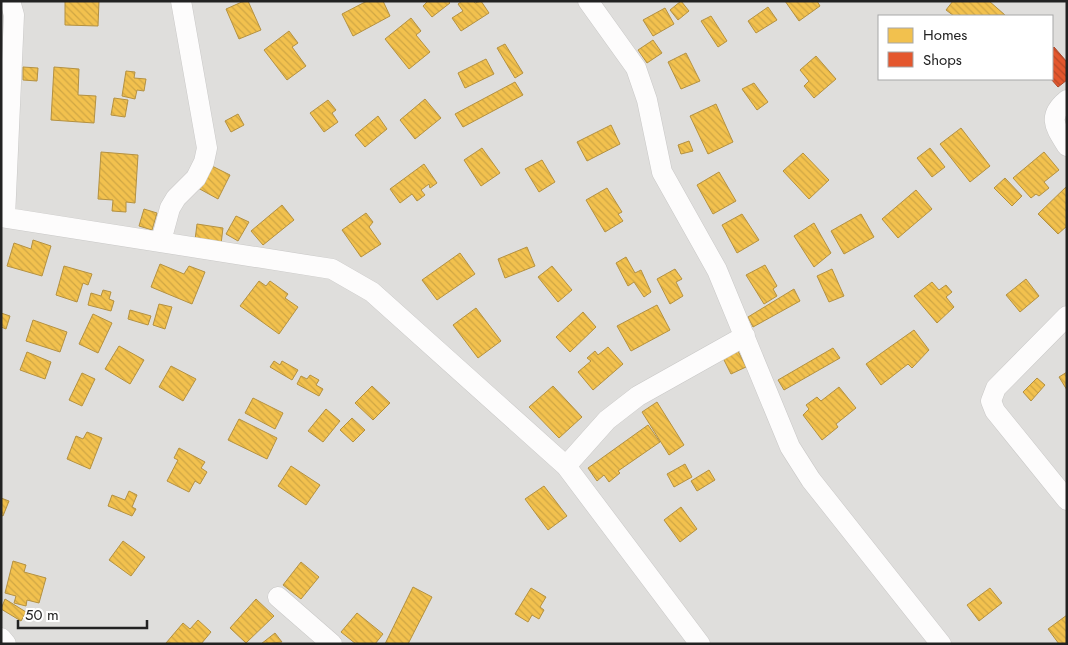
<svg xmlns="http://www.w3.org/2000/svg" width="1068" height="645" font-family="Jost,sans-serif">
	<defs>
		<pattern id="homes-back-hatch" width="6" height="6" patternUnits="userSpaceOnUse" patternTransform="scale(1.25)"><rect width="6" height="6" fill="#f2c14e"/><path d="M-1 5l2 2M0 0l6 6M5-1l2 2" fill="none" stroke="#cfa644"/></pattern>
		<pattern id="shops-back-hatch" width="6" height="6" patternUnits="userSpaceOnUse" patternTransform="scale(1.25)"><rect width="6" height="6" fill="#e4572e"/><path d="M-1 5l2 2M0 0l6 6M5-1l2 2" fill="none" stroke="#b84827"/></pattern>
	</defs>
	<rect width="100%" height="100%" fill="#f0eeeb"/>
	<path fill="#dfdedc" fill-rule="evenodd" d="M 1,1 L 1067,1 L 1067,644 L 1,644 ZM 879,16 L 1052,16 L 1052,79 L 879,79 Z"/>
	<path fill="url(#homes-back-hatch)" stroke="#b49141" d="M 65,1 L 99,1 L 98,26 L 65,25 Z
		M 244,1 L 248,1 L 261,30 L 239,39 L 226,9 Z
		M 367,1 L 383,1 L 390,16 L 353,36 L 342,14 Z
		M 428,1 L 448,1 L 450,3 L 432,17 L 423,6 Z
		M 462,1 L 473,1 L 475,3 L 481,1 L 489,13 L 461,31 L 452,18 L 463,11 L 458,4 Z
		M 681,1 L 689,11 L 678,20 L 670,10 Z
		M 785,1 L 817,1 L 820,6 L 799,21 Z
		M 953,1 L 989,1 L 1005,15 L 954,16 L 946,10 Z
		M 768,7 L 777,20 L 756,33 L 748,21 Z
		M 665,8 L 674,24 L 653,36 L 643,20 Z
		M 711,16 L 727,41 L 718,47 L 701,21 Z
		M 411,18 L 421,31 L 416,35 L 430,52 L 409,69 L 385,39 Z
		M 289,31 L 298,43 L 292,47 L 306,66 L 287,80 L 264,50 Z
		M 653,40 L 662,53 L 647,63 L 638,50 Z
		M 505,44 L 523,73 L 515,78 L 497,48 Z
		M 686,53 L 700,81 L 681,89 L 668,62 Z
		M 816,56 L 836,79 L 814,98 L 804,86 L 809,81 L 800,70 Z
		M 486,59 L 494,74 L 465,88 L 458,73 Z
		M 23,67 L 38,68 L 37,81 L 23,80 Z
		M 54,67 L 79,69 L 78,95 L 96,96 L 94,123 L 51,120 Z
		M 126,71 L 135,72 L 134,78 L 146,79 L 144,91 L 137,90 L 135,99 L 122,96 Z
		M 515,82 L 523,95 L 463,127 L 455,114 Z
		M 754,83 L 768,102 L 757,110 L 742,89 Z
		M 114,98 L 128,100 L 125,117 L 111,115 Z
		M 425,99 L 441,118 L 415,139 L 400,120 Z
		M 328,100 L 336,110 L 332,113 L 338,122 L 324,132 L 310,113 Z
		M 716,104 L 733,142 L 708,154 L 690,116 Z
		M 238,114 L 244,125 L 231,132 L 225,121 Z
		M 378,116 L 387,129 L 365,147 L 355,135 Z
		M 611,125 L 620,144 L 587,161 L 577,142 Z
		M 961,128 L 990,166 L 970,182 L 940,144 Z
		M 689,141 L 693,151 L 681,154 L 678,145 Z
		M 482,148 L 500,173 L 481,186 L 464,160 Z
		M 930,148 L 945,167 L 932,177 L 917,158 Z
		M 101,152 L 138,155 L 135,203 L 126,202 L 126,212 L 112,211 L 113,200 L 98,199 Z
		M 1044,152 L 1059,170 L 1044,182 L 1049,188 L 1039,196 L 1036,194 L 1031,198 L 1013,178 Z
		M 803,153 L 829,180 L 809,199 L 783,171 Z
		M 542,160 L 555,182 L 539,192 L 525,169 Z
		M 424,164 L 437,183 L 430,188 L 429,184 L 421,190 L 425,195 L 417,201 L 412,194 L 400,203 L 390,189 Z
		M 210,165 L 230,175 L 218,199 L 198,188 Z
		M 719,172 L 736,201 L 713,214 L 697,185 Z
		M 1005,178 L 1022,196 L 1012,206 L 994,188 Z
		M 1067,186 L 1067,226 L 1058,234 L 1038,214 Z
		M 607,188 L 622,212 L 618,214 L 623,221 L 605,232 L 586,200 Z
		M 916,190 L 932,209 L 898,238 L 882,219 Z
		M 282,205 L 294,220 L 263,245 L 251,231 Z
		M 144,209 L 157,213 L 152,230 L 139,226 Z
		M 366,213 L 373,222 L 369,227 L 381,244 L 361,257 L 342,230 Z
		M 742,214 L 759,240 L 737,253 L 722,225 Z
		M 861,214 L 874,237 L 844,254 L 831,231 Z
		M 236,216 L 249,222 L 238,241 L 226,234 Z
		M 814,223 L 831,253 L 814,267 L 794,236 Z
		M 197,224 L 223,228 L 221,244 L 195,240 Z
		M 33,240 L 51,246 L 42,276 L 7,266 L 14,243 L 31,249 Z
		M 527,247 L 535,266 L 505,278 L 498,259 Z
		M 460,253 L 475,274 L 437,300 L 422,280 Z
		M 626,257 L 635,273 L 641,270 L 651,292 L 644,297 L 634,282 L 628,286 L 616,263 Z
		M 160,264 L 184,274 L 189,266 L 205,272 L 192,304 L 151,287 Z
		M 765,265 L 777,286 L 773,289 L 777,296 L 764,304 L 746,275 Z
		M 64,266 L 92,274 L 88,285 L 83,283 L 77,302 L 56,295 Z
		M 552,266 L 572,290 L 558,302 L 538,277 Z
		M 675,269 L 682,279 L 676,282 L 683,296 L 670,304 L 657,279 Z
		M 832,269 L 844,296 L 829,302 L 817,276 Z
		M 1026,279 L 1039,296 L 1020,312 L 1006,295 Z
		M 259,281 L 266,286 L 270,281 L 288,294 L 285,298 L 298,307 L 279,334 L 240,306 Z
		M 932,282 L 939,290 L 946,285 L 952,292 L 946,297 L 954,307 L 937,323 L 914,296 Z
		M 794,289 L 800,301 L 753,327 L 748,317 Z
		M 103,290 L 111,292 L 109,299 L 114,301 L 111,311 L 88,305 L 91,293 L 101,296 Z
		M 159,304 L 172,307 L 165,329 L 153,325 Z
		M 657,305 L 670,330 L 631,351 L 617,326 Z
		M 476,308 L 501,341 L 478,358 L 453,325 Z
		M 130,310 L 151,316 L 148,325 L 128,319 Z
		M 583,312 L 596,327 L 570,352 L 556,337 Z
		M 1,313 L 10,316 L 6,329 L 1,327 Z
		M 93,314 L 112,323 L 98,353 L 79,344 Z
		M 33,320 L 67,332 L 60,352 L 26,341 Z
		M 914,330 L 929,350 L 912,368 L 908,364 L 881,385 L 866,364 Z
		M 119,346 L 144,360 L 130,384 L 105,369 Z
		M 608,347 L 623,364 L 593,390 L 578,372 L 591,361 L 587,358 L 595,351 L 598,355 Z
		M 833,348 L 840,358 L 784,390 L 778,380 Z
		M 738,351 L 746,367 L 731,374 L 723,358 Z
		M 27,352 L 51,362 L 45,379 L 20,370 Z
		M 274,361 L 280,365 L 282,361 L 298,370 L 292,380 L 270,367 Z
		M 171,366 L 196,379 L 183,401 L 159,387 Z
		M 1067,372 L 1067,390 L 1059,377 Z
		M 82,373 L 95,379 L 82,406 L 69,400 Z
		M 310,375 L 319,380 L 316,385 L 323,389 L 319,396 L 297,384 L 301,376 L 307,379 Z
		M 1037,378 L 1045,385 L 1031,401 L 1023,392 Z
		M 372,386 L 390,403 L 373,420 L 355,403 Z
		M 553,386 L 582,417 L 559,438 L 529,407 Z
		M 839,387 L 856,408 L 836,424 L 838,427 L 822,440 L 803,415 L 809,409 L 806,405 L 817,397 L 821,401 Z
		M 253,398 L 283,413 L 275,429 L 245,413 Z
		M 657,402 L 684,445 L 669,455 L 642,412 Z
		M 326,409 L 340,421 L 323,442 L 308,431 Z
		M 352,418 L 365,430 L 353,442 L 340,430 Z
		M 239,419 L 277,438 L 267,459 L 228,440 Z
		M 648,425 L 660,442 L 618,471 L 620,473 L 609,482 L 604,475 L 597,481 L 588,468 Z
		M 87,432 L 102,438 L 90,469 L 67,459 L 76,436 L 83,439 Z
		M 179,448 L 205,462 L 201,468 L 207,472 L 200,484 L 195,481 L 189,492 L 167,481 L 178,460 L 174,458 Z
		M 685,464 L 692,477 L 674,487 L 667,474 Z
		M 291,466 L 320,485 L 306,505 L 278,486 Z
		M 709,470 L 715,480 L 697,491 L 691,481 Z
		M 544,486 L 567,516 L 548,530 L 525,499 Z
		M 129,491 L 137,495 L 132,507 L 136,509 L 132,516 L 108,506 L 112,495 L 125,500 Z
		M 1,498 L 9,501 L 3,516 L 1,515 Z
		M 681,507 L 697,529 L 680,542 L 664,520 Z
		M 123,541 L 145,557 L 131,576 L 109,560 Z
		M 13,561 L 26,565 L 24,572 L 46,578 L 39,603 L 27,600 L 26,606 L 14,603 L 16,596 L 5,593 Z
		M 301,562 L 319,577 L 301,599 L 283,585 Z
		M 413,587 L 432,597 L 408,644 L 385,644 Z
		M 531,588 L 546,597 L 540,607 L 544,610 L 539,619 L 532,615 L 528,622 L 515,614 Z
		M 990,588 L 1002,603 L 979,621 L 967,605 Z
		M 5,599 L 26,612 L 21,621 L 1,609 Z
		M 256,599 L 274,616 L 246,643 L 230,628 Z
		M 357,613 L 383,634 L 375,644 L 356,644 L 341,632 Z
		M 1067,615 L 1067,644 L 1059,644 L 1048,629 Z
		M 198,620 L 211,632 L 201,644 L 166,643 L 183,623 L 190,629 Z
		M 275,633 L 282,642 L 261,644 Z"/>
	<path fill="url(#shops-back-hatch)" stroke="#aa472a" d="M 1054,47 L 1067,62 L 1067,80 L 1058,87 L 1051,79 L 1052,49 Z"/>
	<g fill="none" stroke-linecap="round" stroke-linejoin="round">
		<g stroke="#c9c8c7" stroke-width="21">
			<path id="minor" d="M 588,1 L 636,68 L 647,100 L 662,172 L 717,270 L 790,447 L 811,480 L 941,644
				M 1067,100 C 1046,117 1056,128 1067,146
				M 1,217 L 332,269 L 372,292 L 566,466 L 700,644
				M 5,217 L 14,15 L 10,1
				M 161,241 L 170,208 L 176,198 L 196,178 L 204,162 L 207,148 L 181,1
				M 1067,316 L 996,388 L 991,401 L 995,411 L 1067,500
				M 566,466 L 607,420 L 638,396 L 745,336
				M 278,597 L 332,644
				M 1,638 L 6,644"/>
		</g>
		<use href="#minor" stroke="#fdfcfc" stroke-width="20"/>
	</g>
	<rect width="1068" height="645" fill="none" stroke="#222222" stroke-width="5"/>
	<rect x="878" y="15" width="175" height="65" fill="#ffffff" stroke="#a7a7a7"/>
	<rect x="888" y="28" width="25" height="15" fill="#f2c14e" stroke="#a7a7a7"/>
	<text x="923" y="40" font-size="15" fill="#222222">Homes</text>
	<rect x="888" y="52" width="25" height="15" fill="#e4572e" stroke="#a7a7a7"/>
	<text x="923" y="65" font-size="15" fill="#222222">Shops</text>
	<path d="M18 620v8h129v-8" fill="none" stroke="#222222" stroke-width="2.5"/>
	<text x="25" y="620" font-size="15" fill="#222222" stroke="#ffffff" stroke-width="4" paint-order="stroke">50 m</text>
</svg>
